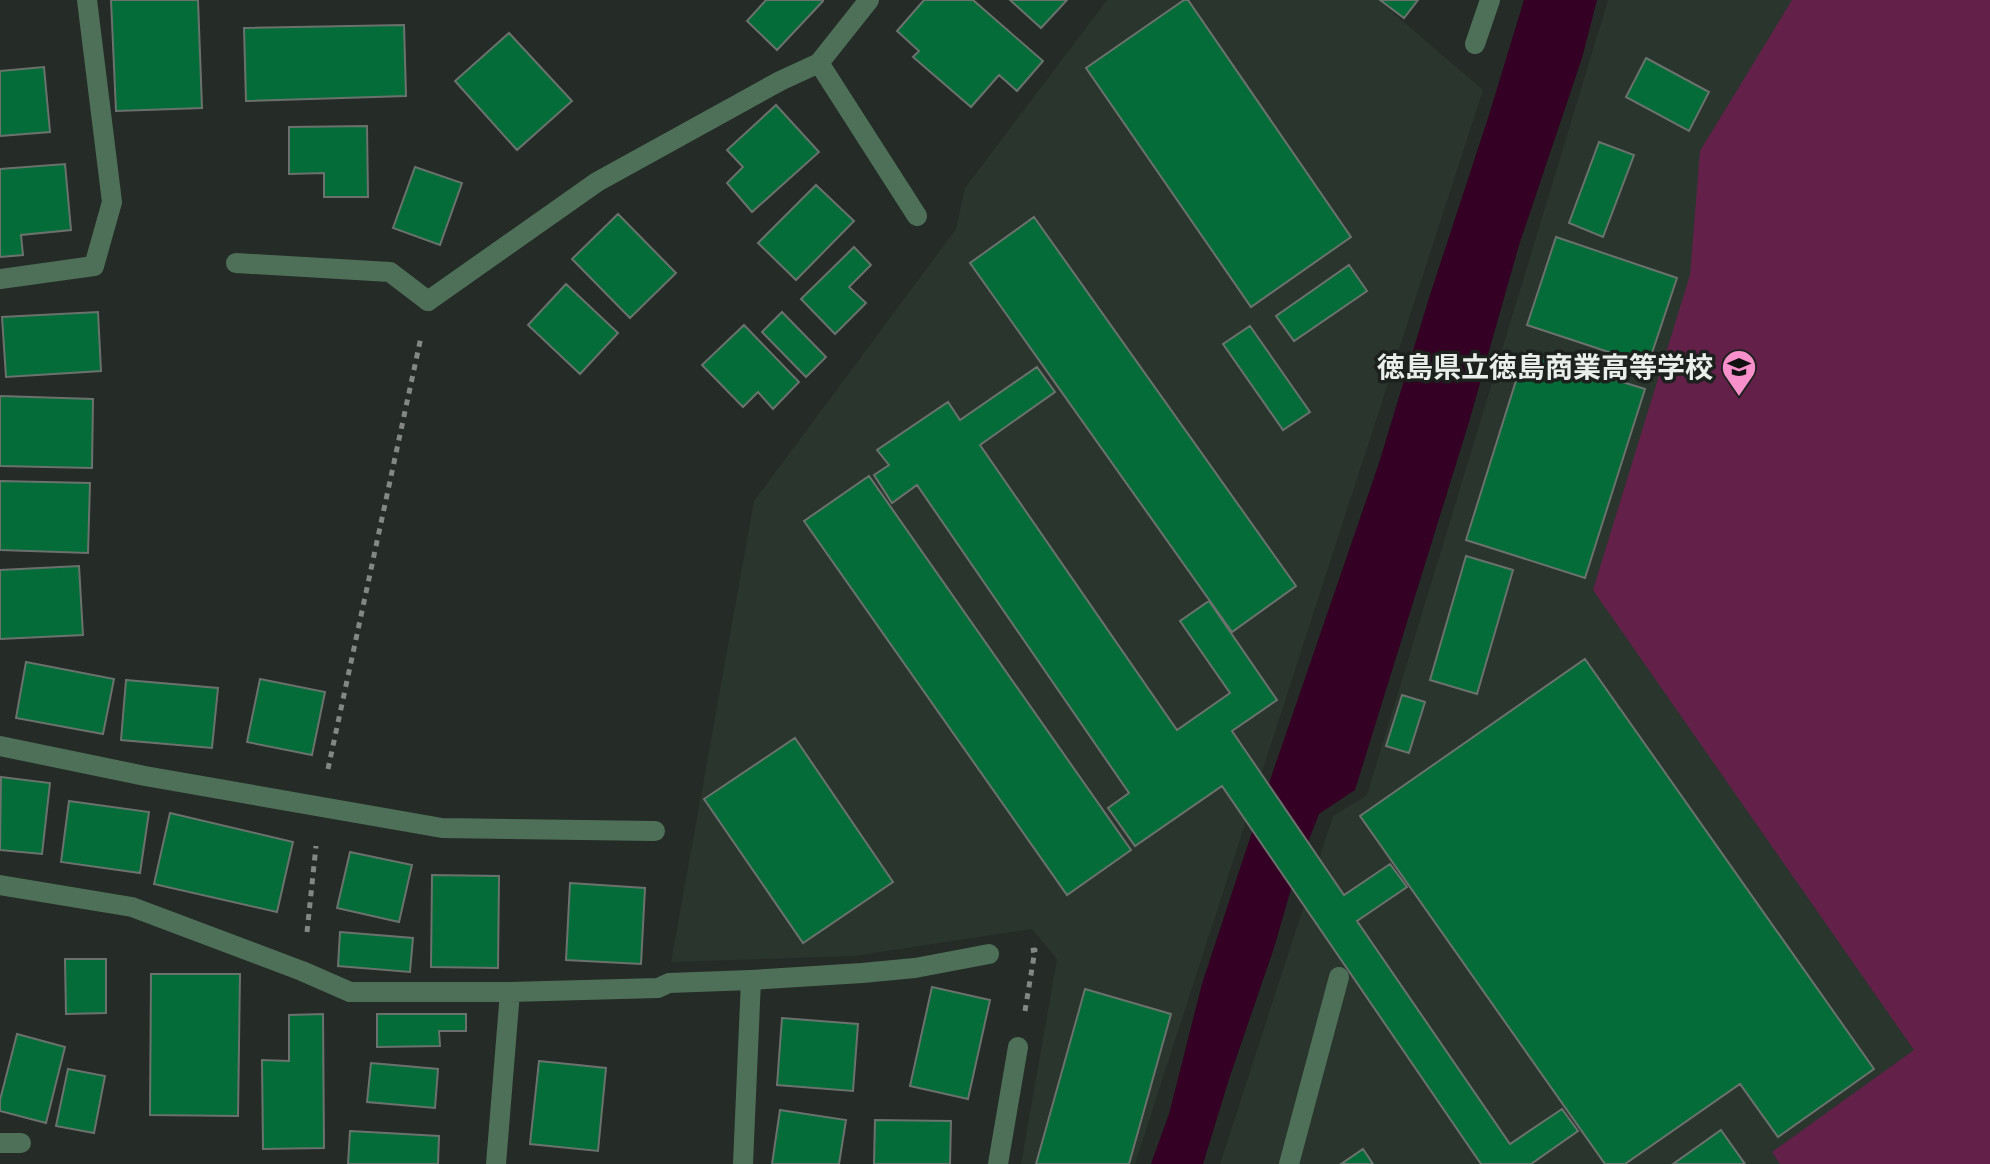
<svg xmlns="http://www.w3.org/2000/svg" width="1990" height="1164" font-family="Jost,'Noto Sans JP',sans-serif">
	<rect width="100%" height="100%" fill="#252b27"/>
	<path fill="#2a352d" d="M 1107,0 L 1378,0 L 1483,90 L 1135,1164 L 1021,1164 L 1057,959 L 1032,929 L 854,956 L 671,962 L 754,501 L 956,229 L 965,188 Z
		M 1608,0 L 1990,0 L 1990,1164 L 1220,1164 L 1333,816 L 1367,795 Z"/>
	<path fill="#63214a" d="M 1792,0 L 1990,0 L 1990,1164 L 1780,1164 L 1772,1152 L 1914,1050 L 1593,590 L 1690,275 L 1700,151 Z"/>
	<path fill="#340023" d="M 1524,0 L 1597,0 L 1582,58 L 1519,245 L 1469,422 L 1355,790 L 1319,814 L 1295,875 L 1274,948 L 1229,1079 L 1203,1164 L 1151,1164 L 1169,1114 L 1202,984 L 1245,853 L 1379,463 L 1429,298 L 1489,115 Z"/>
	<path fill="#036c38" stroke="#6b726d" stroke-width="2" d="M 111,0 L 198,0 L 202,108 L 116,111 Z
		M 766,0 L 823,0 L 823,1 L 777,50 L 747,21 Z
		M 924,0 L 973,0 L 1043,61 L 1017,91 L 999,75 L 971,107 L 913,57 L 919,51 L 897,31 Z
		M 1010,0 L 1067,0 L 1041,28 Z
		M 1184,0 L 1188,0 L 1351,237 L 1251,307 L 1086,68 Z
		M 1380,0 L 1418,0 L 1404,18 Z
		M 404,25 L 406,96 L 246,101 L 244,28 Z
		M 509,33 L 572,101 L 517,150 L 455,81 Z
		M 1646,58 L 1709,92 L 1689,131 L 1626,97 Z
		M 44,67 L 50,132 L 0,136 L 0,71 Z
		M 776,105 L 819,152 L 752,212 L 727,183 L 743,167 L 727,150 Z
		M 367,126 L 368,197 L 324,197 L 324,173 L 289,174 L 289,127 Z
		M 1599,142 L 1634,155 L 1603,237 L 1569,223 Z
		M 65,164 L 71,230 L 21,235 L 23,255 L 0,257 L 0,169 Z
		M 415,167 L 462,183 L 440,245 L 393,228 Z
		M 816,185 L 854,221 L 796,280 L 758,243 Z
		M 618,214 L 676,273 L 630,318 L 572,259 Z
		M 1034,217 L 1296,586 L 1232,632 L 970,263 Z
		M 1556,237 L 1677,278 L 1648,365 L 1527,325 Z
		M 854,247 L 871,265 L 849,287 L 866,303 L 835,334 L 801,299 Z
		M 1349,265 L 1367,291 L 1294,341 L 1276,316 Z
		M 566,284 L 618,333 L 580,374 L 528,325 Z
		M 98,312 L 101,371 L 6,377 L 2,317 Z
		M 782,312 L 826,357 L 806,377 L 762,332 Z
		M 744,325 L 799,382 L 773,409 L 758,392 L 743,407 L 702,365 Z
		M 1250,326 L 1310,412 L 1283,430 L 1223,344 Z
		M 1525,352 L 1645,389 L 1585,578 L 1466,540 Z
		M 1037,367 L 1055,392 L 980,445 L 1177,730 L 1230,693 L 1180,621 L 1209,601 L 1277,700 L 1232,731 L 1344,895 L 1390,864 L 1407,887 L 1357,921 L 1510,1144 L 1562,1109 L 1578,1131 L 1531,1164 L 1481,1164 L 1222,786 L 1135,846 L 1108,808 L 1129,793 L 917,485 L 892,503 L 874,475 L 889,465 L 877,450 L 948,402 L 960,420 Z
		M 0,396 L 93,399 L 92,468 L 0,466 Z
		M 869,476 L 1131,850 L 1067,895 L 804,521 Z
		M 0,481 L 90,483 L 88,553 L 0,550 Z
		M 1466,556 L 1513,570 L 1477,694 L 1430,680 Z
		M 79,566 L 83,635 L 0,639 L 0,570 Z
		M 1585,659 L 1874,1069 L 1778,1137 L 1740,1084 L 1625,1164 L 1605,1164 L 1360,816 Z
		M 26,662 L 114,679 L 103,734 L 16,718 Z
		M 260,679 L 325,692 L 312,755 L 247,742 Z
		M 126,680 L 218,688 L 212,748 L 121,740 Z
		M 1402,695 L 1425,702 L 1409,753 L 1386,746 Z
		M 795,738 L 893,882 L 803,943 L 704,799 Z
		M 1,777 L 50,783 L 42,854 L 0,850 Z
		M 69,801 L 149,812 L 140,873 L 61,862 Z
		M 170,813 L 293,842 L 277,912 L 154,884 Z
		M 350,852 L 412,865 L 399,922 L 337,908 Z
		M 432,875 L 499,876 L 498,968 L 431,967 Z
		M 570,883 L 645,888 L 641,964 L 566,960 Z
		M 340,932 L 413,938 L 410,972 L 338,966 Z
		M 65,959 L 106,959 L 106,1013 L 66,1014 Z
		M 151,974 L 240,974 L 238,1116 L 150,1115 Z
		M 932,987 L 990,1000 L 968,1099 L 910,1086 Z
		M 1085,989 L 1171,1014 L 1129,1164 L 1036,1164 Z
		M 323,1014 L 324,1148 L 263,1149 L 262,1060 L 289,1061 L 289,1015 Z
		M 377,1014 L 466,1014 L 466,1031 L 439,1031 L 440,1046 L 377,1047 Z
		M 782,1018 L 858,1024 L 853,1091 L 777,1085 Z
		M 17,1034 L 65,1047 L 46,1123 L 0,1111 L 0,1100 Z
		M 539,1061 L 606,1068 L 598,1151 L 530,1144 Z
		M 371,1063 L 438,1069 L 435,1108 L 367,1102 Z
		M 68,1069 L 105,1076 L 94,1133 L 56,1126 Z
		M 780,1110 L 846,1120 L 839,1164 L 772,1164 Z
		M 875,1120 L 951,1121 L 950,1164 L 874,1164 Z
		M 1721,1130 L 1745,1164 L 1673,1164 Z
		M 350,1131 L 439,1136 L 438,1164 L 348,1164 Z
		M 1363,1149 L 1373,1164 L 1341,1164 Z"/>
	<g fill="none" stroke-linecap="round" stroke-linejoin="round">
		<path stroke="#838885" stroke-width="5" stroke-dasharray="6 6" stroke-linecap="butt" d="M 328,769 L 421,337
			M 307,932 L 316,846
			M 1025,1011 L 1035,950 L 1026,951"/>
		<path stroke="#4f7058" stroke-width="20" d="M 236,263 L 390,272 L 428,301
			M 751,980 L 862,973 L 915,968 L 989,954
			M 998,1164 L 1018,1047
			M 1289,1164 L 1339,977"/>
		<path stroke="#4f7058" stroke-width="20" d="M 1475,44 L 1490,0
			M 819,63 L 917,216
			M 0,279 L 94,266 L 112,202 L 87,0
			M 428,301 L 597,182 L 780,81 L 819,63 L 869,0
			M 0,746 L 145,776 L 442,828 L 655,831
			M 0,885 L 132,907 L 302,971 L 350,992 L 510,992 L 658,988 L 669,983 L 751,980 L 743,1164
			M 0,1143 L 21,1143
			M 496,1164 L 510,992"/>
	</g>
	<defs>
		<g id="school-pin" transform="scale(1.8)"><path d="M0 17L-7.5 6A9.5 9.5 0 1 1 7.5 6Z" fill="#f890cc" stroke="#1c211d"/><path d="M0-5L7-2L0 1L-7-2ZM-4 1L0 2.5L4 1V4Q0 6-4 4Z" fill="#111"/></g>
	</defs>
	<g fill-rule="evenodd">
		<use href="#school-pin" x="1739" y="367"/>
	</g>
	<g text-anchor="middle" dominant-baseline="central" stroke-width="7" stroke-linejoin="round" paint-order="stroke">
		<g font-size="28" font-weight="bold" fill="#eaeeeb" stroke="#1c211d" text-anchor="end">
			<text x="1713" y="367">徳島県立徳島商業高等学校</text>
		</g>
	</g>
</svg>
